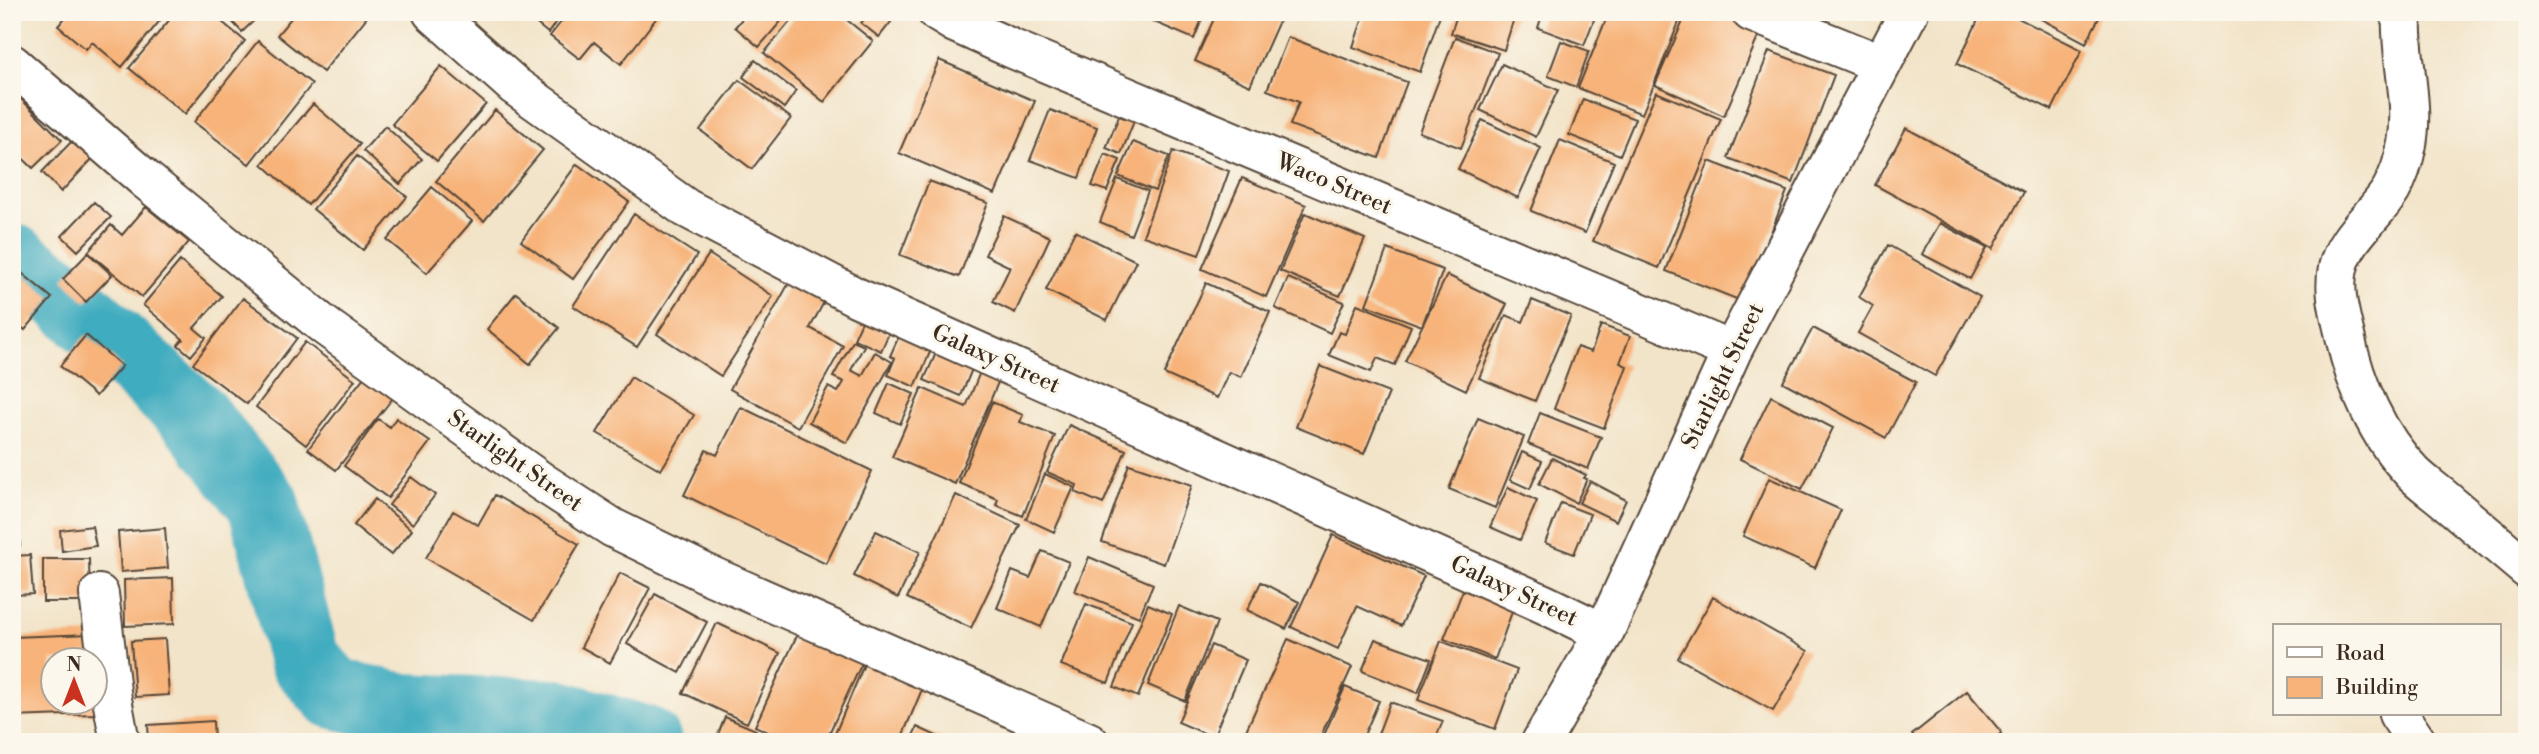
<svg xmlns="http://www.w3.org/2000/svg" width="2539" height="754" font-family="'Libre Bodoni',serif">
	<rect width="100%" height="100%" fill="#fbf7ec"/>
	<filter id="ink" filterUnits="userSpaceOnUse"><feTurbulence type="fractalNoise" baseFrequency=".0143" numOctaves="2"/><feDisplacementMap in="SourceGraphic" scale="14" xChannelSelector="R" yChannelSelector="G"/><feConvolveMatrix kernelMatrix="1 2 1 2 8 2 1 2 1" color-interpolation-filters="sRGB"/></filter>
	<filter id="wash" filterUnits="userSpaceOnUse"><feTurbulence type="fractalNoise" baseFrequency=".00686" numOctaves="4" result="noise"/><feDisplacementMap in="SourceGraphic" scale="28" xChannelSelector="R" yChannelSelector="G"/><feGaussianBlur stdDeviation="1.57" result="paint"/><feColorMatrix in="noise" values="0 0 0 0 0 0 0 0 0 0 0 0 0 0 0 0 0 1.4 0 .05"/><feComposite in="paint" operator="in"/></filter>
	<g filter="url(#wash)">
		<rect width="100%" height="100%" fill="#f2e4c9"/>
		<g fill="none" stroke-linecap="round" stroke-linejoin="round">
			<path stroke="#40acbf" stroke-width="72" d="M 12,259 L 58,291 L 192,414 L 263,503 L 304,659 L 334,693 L 403,709 L 556,715 L 646,742"/>
		</g>
		<g id="blocks">
			<path fill="#f7b379" d="M 70,12 L 167,12 L 122,67 L 92,42 L 86,49 L 58,26 Z
				M 176,12 L 210,12 L 245,41 L 185,114 L 129,68 Z
				M 223,12 L 263,12 L 242,32 Z
				M 296,12 L 371,12 L 323,72 L 277,35 Z
				M 522,12 L 563,12 L 548,33 Z
				M 569,12 L 661,12 L 621,64 L 594,42 L 580,59 L 550,36 Z
				M 748,12 L 789,12 L 759,47 L 735,27 Z
				M 798,12 L 837,12 L 873,41 L 824,102 L 764,53 Z
				M 870,12 L 896,12 L 898,13 L 879,37 L 861,23 Z
				M 1131,12 L 1205,12 L 1194,39 Z
				M 1217,12 L 1283,12 L 1250,86 L 1195,61 Z
				M 1365,12 L 1431,12 L 1440,15 L 1420,72 L 1353,47 Z
				M 1458,12 L 1516,12 L 1504,50 L 1451,33 Z
				M 1543,12 L 1597,12 L 1584,45 L 1538,28 Z
				M 1609,12 L 1683,12 L 1642,114 L 1578,88 Z
				M 1687,12 L 1731,12 L 1763,26 L 1724,116 L 1655,85 Z
				M 1982,12 L 2006,12 L 2082,50 L 2052,110 L 1957,64 Z
				M 2028,12 L 2102,12 L 2086,43 Z
				M 1288,37 L 1407,82 L 1379,158 L 1290,125 L 1299,102 L 1267,90 Z
				M 1455,37 L 1498,53 L 1461,148 L 1419,132 Z
				M 258,41 L 312,84 L 249,164 L 194,122 Z
				M 1561,41 L 1589,51 L 1576,87 L 1548,76 Z
				M 1769,51 L 1834,75 L 1793,183 L 1728,158 Z
				M 755,60 L 796,91 L 784,108 L 743,77 Z
				M 939,60 L 1035,101 L 995,194 L 899,153 Z
				M 1502,64 L 1558,90 L 1536,137 L 1480,110 Z
				M 441,66 L 486,104 L 437,161 L 392,124 Z
				M 739,80 L 791,118 L 752,169 L 700,130 Z
				M 1656,92 L 1721,119 L 1659,268 L 1593,241 Z
				M 19,97 L 62,140 L 33,168 L 12,148 L 12,104 Z
				M 1583,99 L 1635,119 L 1620,155 L 1569,135 Z
				M 313,104 L 360,144 L 308,205 L 262,164 Z
				M 495,110 L 543,150 L 484,221 L 436,181 Z
				M 1050,110 L 1097,127 L 1079,178 L 1030,160 Z
				M 1119,116 L 1134,121 L 1121,154 L 1106,148 Z
				M 1482,120 L 1541,148 L 1518,198 L 1458,169 Z
				M 385,126 L 422,159 L 400,184 L 363,151 Z
				M 1906,128 L 2024,192 L 1993,249 L 1875,185 Z
				M 78,135 L 97,154 L 61,192 L 42,172 Z
				M 1560,140 L 1614,162 L 1585,233 L 1531,211 Z
				M 1133,142 L 1169,156 L 1155,191 L 1118,176 Z
				M 1173,151 L 1229,171 L 1199,255 L 1143,236 Z
				M 1105,154 L 1120,160 L 1107,191 L 1092,186 Z
				M 357,156 L 407,197 L 363,250 L 313,209 Z
				M 1709,161 L 1787,191 L 1744,302 L 1666,271 Z
				M 577,164 L 629,202 L 573,279 L 521,241 Z
				M 1242,178 L 1306,205 L 1266,297 L 1202,269 Z
				M 1117,179 L 1148,191 L 1131,235 L 1100,222 Z
				M 929,181 L 988,203 L 959,277 L 900,255 Z
				M 432,187 L 472,221 L 427,273 L 387,240 Z
				M 94,202 L 111,217 L 78,251 L 62,236 Z
				M 146,207 L 189,242 L 142,297 L 88,252 L 111,225 L 122,235 Z
				M 1305,213 L 1365,239 L 1340,296 L 1280,271 Z
				M 634,214 L 697,255 L 637,347 L 573,306 Z
				M 1004,216 L 1050,237 L 1015,313 L 993,302 L 1010,267 L 985,255 Z
				M 1940,223 L 1987,248 L 1970,279 L 1922,254 Z
				M 1075,231 L 1136,261 L 1107,320 L 1046,290 Z
				M 1888,245 L 1980,297 L 1935,376 L 1858,333 L 1873,306 L 1859,297 Z
				M 1387,249 L 1443,270 L 1422,326 L 1366,305 Z
				M 88,253 L 112,275 L 86,302 L 63,279 Z
				M 709,254 L 773,296 L 721,376 L 657,334 Z
				M 180,261 L 222,296 L 194,328 L 206,338 L 191,356 L 178,345 L 183,339 L 143,305 Z
				M 17,269 L 52,298 L 25,330 L 12,320 L 12,275 Z
				M 1447,275 L 1507,304 L 1466,390 L 1405,361 Z
				M 1288,278 L 1344,302 L 1330,333 L 1275,308 Z
				M 789,283 L 824,302 L 810,328 L 843,346 L 798,427 L 730,389 Z
				M 1206,283 L 1270,312 L 1241,377 L 1229,372 L 1217,398 L 1164,374 Z
				M 516,293 L 559,328 L 530,364 L 487,329 Z
				M 243,298 L 297,338 L 247,404 L 193,364 Z
				M 1532,300 L 1571,316 L 1535,401 L 1479,378 L 1506,315 L 1523,322 Z
				M 1357,304 L 1411,326 L 1395,365 L 1377,358 L 1371,372 L 1329,355 L 1339,332 L 1345,334 Z
				M 862,321 L 889,333 L 881,351 L 854,339 Z
				M 1601,325 L 1630,336 L 1620,363 L 1627,366 L 1604,428 L 1554,409 L 1577,347 L 1591,352 Z
				M 1813,328 L 1916,382 L 1886,438 L 1783,382 Z
				M 86,335 L 122,366 L 96,396 L 60,366 Z
				M 899,336 L 931,350 L 915,387 L 888,375 L 895,358 L 890,356 Z
				M 853,341 L 864,346 L 851,370 L 862,376 L 875,352 L 892,362 L 847,443 L 809,422 L 828,387 L 838,392 L 844,382 L 833,377 Z
				M 305,342 L 355,380 L 306,445 L 256,407 Z
				M 936,353 L 972,369 L 961,396 L 924,380 Z
				M 1320,366 L 1389,393 L 1364,454 L 1296,427 Z
				M 368,372 L 396,394 L 336,470 L 308,449 Z
				M 980,372 L 999,380 L 955,484 L 892,457 L 922,388 L 966,407 Z
				M 631,377 L 694,415 L 661,470 L 597,433 Z
				M 889,383 L 914,394 L 900,424 L 876,413 Z
				M 1771,396 L 1833,428 L 1802,489 L 1740,459 Z
				M 992,402 L 1023,415 L 1020,422 L 1055,436 L 1023,516 L 996,505 L 998,499 L 959,483 Z
				M 741,407 L 872,471 L 826,564 L 684,495 L 706,450 L 717,455 Z
				M 1540,413 L 1601,437 L 1588,469 L 1528,444 Z
				M 396,418 L 430,442 L 388,498 L 344,466 L 378,419 L 390,427 Z
				M 1478,418 L 1524,437 L 1495,508 L 1449,489 Z
				M 1069,425 L 1126,450 L 1103,504 L 1075,492 L 1077,485 L 1047,472 Z
				M 1522,452 L 1542,461 L 1530,489 L 1510,480 Z
				M 1552,458 L 1586,475 L 1584,478 L 1587,479 L 1576,503 L 1539,484 Z
				M 1129,464 L 1192,485 L 1164,564 L 1102,542 Z
				M 1045,474 L 1074,487 L 1054,532 L 1026,519 Z
				M 411,477 L 435,495 L 413,524 L 389,505 Z
				M 1769,478 L 1841,510 L 1815,568 L 1743,536 Z
				M 1590,481 L 1626,500 L 1616,521 L 1579,503 Z
				M 1508,487 L 1537,501 L 1520,540 L 1490,527 Z
				M 495,495 L 579,544 L 534,620 L 426,558 L 453,511 L 478,525 Z
				M 956,495 L 1020,525 L 971,628 L 907,598 Z
				M 375,499 L 412,530 L 391,555 L 354,525 Z
				M 1561,503 L 1590,514 L 1574,554 L 1545,543 Z
				M 12,525 L 19,525 L 20,546 L 12,546 Z
				M 92,526 L 96,546 L 62,551 L 60,530 Z
				M 165,528 L 168,568 L 121,572 L 118,532 Z
				M 876,531 L 920,552 L 898,598 L 854,576 Z
				M 1333,535 L 1424,576 L 1401,626 L 1357,606 L 1338,649 L 1291,627 Z
				M 1042,551 L 1069,562 L 1041,627 L 997,608 L 1012,571 L 1030,578 Z
				M 30,555 L 33,594 L 12,595 L 12,556 Z
				M 1089,557 L 1153,584 L 1139,617 L 1075,591 Z
				M 43,559 L 89,559 L 90,602 L 43,602 Z
				M 620,573 L 650,588 L 610,663 L 581,647 Z
				M 173,578 L 174,624 L 125,626 L 124,580 Z
				M 1261,582 L 1299,602 L 1286,629 L 1247,610 Z
				M 1463,590 L 1513,609 L 1495,659 L 1444,639 Z
				M 655,594 L 707,622 L 680,673 L 627,644 Z
				M 1713,597 L 1808,651 L 1773,711 L 1678,658 Z
				M 1086,604 L 1132,622 L 1108,683 L 1061,665 Z
				M 1148,604 L 1172,614 L 1138,697 L 1114,687 Z
				M 1179,606 L 1217,622 L 1185,701 L 1148,685 Z
				M 717,623 L 780,653 L 747,723 L 683,693 Z
				M 799,631 L 863,661 L 825,742 L 789,742 L 755,726 Z
				M 91,634 L 92,660 L 52,660 L 52,702 L 94,702 L 94,714 L 12,717 L 12,637 Z
				M 165,639 L 169,695 L 135,697 L 131,641 Z
				M 1288,639 L 1352,667 L 1318,742 L 1254,742 L 1243,737 Z
				M 1375,639 L 1431,659 L 1418,693 L 1362,671 Z
				M 1441,641 L 1517,670 L 1495,729 L 1418,700 Z
				M 1211,645 L 1246,660 L 1213,737 L 1178,722 Z
				M 865,662 L 923,687 L 900,742 L 832,741 Z
				M 1345,687 L 1379,701 L 1361,742 L 1321,742 Z
				M 1967,691 L 2002,733 L 1991,742 L 1918,742 L 1912,735 Z
				M 1390,702 L 1443,721 L 1434,742 L 1375,742 Z
				M 725,717 L 756,730 L 751,742 L 715,742 Z
				M 213,721 L 214,742 L 149,742 L 148,725 Z
				M 917,727 L 941,738 L 939,742 L 910,742 Z"/>
		</g>
	</g>
	<g filter="url(#ink)">
		<use href="#blocks" fill-opacity="0" stroke="#564638" stroke-width="2"/>
		<g fill="none" stroke-linecap="round" stroke-linejoin="round">
			<g stroke="#564638" stroke-width="42">
				<path id="minor" d="M 432,12 L 515,86 L 686,208 L 856,297 L 1544,604 L 1604,633
					M 937,12 L 955,23 L 1013,49 L 1732,351
					M 1751,12 L 1881,64
					M 2402,12 C 2399,56 2415,100 2407,144 C 2404,160 2399,176 2391,190 C 2375,216 2345,237 2338,268 C 2333,292 2340,314 2345,336 C 2355,385 2378,437 2413,473 C 2424,484 2438,493 2450,504 C 2475,525 2501,547 2527,569
					M 12,64 L 146,180 L 325,326 L 542,482 L 613,528 L 707,574 L 1089,742
					M 99,594 L 112,699 L 120,742
					M 2398,714 L 2417,742
					M 1541,742 L 1604,633 L 1732,351 L 1909,12"/>
			</g>
			<use href="#minor" stroke="#fff" stroke-width="38"/>
		</g>
	</g>
	<g text-anchor="middle" dominant-baseline="central" stroke-width="6" stroke-linejoin="round" paint-order="stroke">
		<g font-size="23" fill="#3b2a1e" stroke="#fbf7ec">
			<text transform="translate(1334 184) rotate(23)">Waco Street</text>
			<text transform="translate(996 359) rotate(24)">Galaxy Street</text>
			<text transform="translate(1723 376) rotate(-64)">Starlight Street</text>
			<text transform="translate(515 461) rotate(35)">Starlight Street</text>
			<text transform="translate(1514 591) rotate(25)">Galaxy Street</text>
		</g>
	</g>
	<rect width="2539" height="754" fill="none" stroke="#fbf7ec" stroke-width="42"/>
	<rect x="2273" y="624" width="228" height="91" fill="#fbf7ec" stroke="#aea59a" stroke-width="2"/>
	<rect x="2287" y="647" width="35" height="10" fill="#ffffff" stroke="#aea59a" stroke-width="2"/>
	<text x="2336" y="660" font-size="21" fill="#3b2a1e">Road</text>
	<rect x="2287" y="677" width="35" height="21" fill="#f7b379" stroke="#aea59a" stroke-width="2"/>
	<text x="2336" y="694" font-size="21" fill="#3b2a1e">Building</text>
	<g transform="translate(74 681)"><circle r="33" fill="#fbf7ec" stroke="#aea59a" stroke-width="2"/>
	<path d="M0-5L12 26L0 18L-12 26Z" fill="#c8321e"/>
	<text y="-10" font-size="19" font-weight="bold" text-anchor="middle" fill="#3b2a1e">N</text>
	</g>
</svg>
